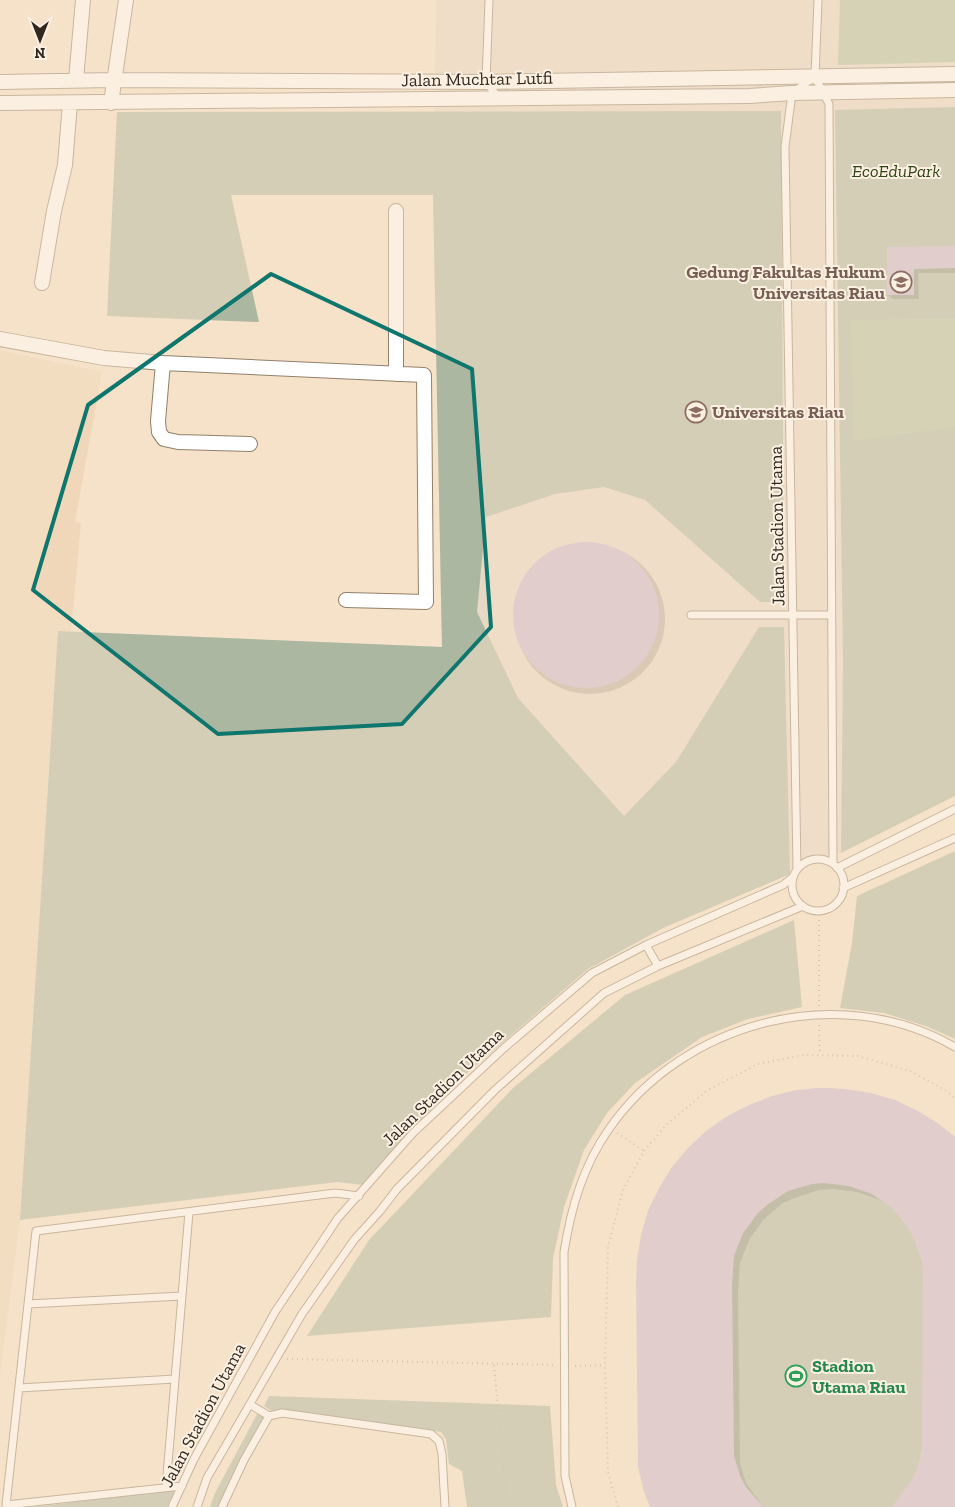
<svg xmlns="http://www.w3.org/2000/svg" width="955" height="1507" font-family="'Zilla Slab',serif">
	<rect width="100%" height="100%" fill="#f5e2c9"/>
	<path fill="#f0d7b9" d="M 0,350 L 102,372 L 75,522 L 81,523 L 71,631 L 58,631 L 20,1220 L 0,1375 Z"/>
	<path fill="#e8d8c6" d="M 436,0 L 955,0 L 955,796 L 841,853 L 663,928 L 588,969 L 452,1086 L 365,1185 L 337,1182 L 20,1220 L 58,631 L 442,647 L 433,194 Z"/>
	<path fill="#abb7a0" d="M 955,107 L 955,796 L 841,853 L 843,661 L 835,110 Z
		M 781,111 L 784,602 L 760,602 L 645,500 L 604,487 L 555,494 L 486,517 L 477,612 L 518,698 L 624,816 L 676,762 L 759,627 L 784,627 L 790,874 L 663,928 L 588,969 L 452,1086 L 365,1185 L 337,1182 L 20,1220 L 58,631 L 442,647 L 433,195 L 231,195 L 259,322 L 107,316 L 117,112 Z
		M 955,851 L 955,1039 L 926,1026 L 884,1013 L 840,1008 L 852,943 L 857,896 Z
		M 794,920 L 802,1007 L 748,1019 L 702,1037 L 635,1083 L 607,1113 L 584,1150 L 564,1207 L 553,1259 L 551,1317 L 307,1336 L 369,1240 L 513,1088 L 625,995 Z
		M 821,1088 C 874,1090 913,1103 955,1137 L 955,1507 L 650,1507 L 648,1211 C 684,1134 737,1096 821,1088 Z
		M 269,1396 L 550,1406 L 556,1485 L 563,1507 L 467,1507 L 462,1471 L 449,1464 L 446,1439 L 441,1432 L 283,1411 L 272,1411 L 264,1406 Z
		M 257,1414 L 266,1417 L 220,1507 L 210,1507 L 215,1493 Z
		M 176,1490 L 170,1507 L 34,1507 Z"/>
	<path fill="#adbe9e" d="M 840,0 L 955,0 L 955,62 L 838,65 Z
		M 955,318 L 955,427 L 854,441 L 851,320 Z"/>
	<path fill="#0003" d="M 955,247 L 955,273 L 918,273 L 919,299 L 893,299 L 888,295 L 888,248 Z
		M515 619a75 75 0 1 1 150 0a75 75 0 1 1-150 0Z
		M 955,1138 L 955,1507 L 892,1507 L 906,1493 L 918,1471 L 923,1447 L 923,1262 L 920,1250 L 903,1218 L 891,1207 L 880,1200 L 857,1192 L 832,1189 L 819,1190 L 795,1198 L 783,1203 L 764,1219 L 749,1240 L 740,1263 L 738,1292 L 740,1463 L 746,1483 L 763,1507 L 651,1507 L 642,1235 Z"/>
	<path fill="#c8b7d0" d="M 955,246 L 955,268 L 914,269 L 914,295 L 887,295 L 887,247 Z
		M513 615a73 73 0 1 1 146 0a73 73 0 1 1-146 0Z
		M 821,1088 L 846,1089 L 871,1093 L 895,1100 L 918,1111 L 939,1124 L 955,1137 L 955,1507 L 892,1507 L 911,1481 L 917,1470 L 922,1447 L 923,1276 L 922,1262 L 914,1239 L 908,1228 L 893,1209 L 872,1194 L 849,1186 L 824,1183 L 812,1184 L 788,1191 L 767,1205 L 758,1213 L 743,1233 L 734,1256 L 732,1285 L 734,1456 L 740,1476 L 746,1487 L 763,1507 L 650,1507 L 644,1492 L 638,1467 L 636,1284 L 637,1259 L 641,1235 L 648,1211 L 659,1188 L 672,1167 L 688,1148 L 706,1131 L 726,1117 L 749,1105 L 772,1096 L 796,1090 Z"/>
	<g fill="none" stroke-linecap="round" stroke-linejoin="round">
		<g stroke="#92806a" stroke-width="9">
			<path id="service" d="M 489,0 L 486,82 L 498,97
				M 818,0 L 815,77 L 829,104 L 833,863
				M 691,615 L 831,615
				M792 885a26 26 0 1 1 52 0a26 26 0 1 1-52 0Z
				M 837,868 L 955,809
				M 797,869 L 785,147 L 792,93 L 813,78
				M 843,888 L 955,838
				M 646,945 L 658,966
				M 28,1304 L 182,1296
				M 19,1388 L 175,1379
				M 251,1405 L 269,1416
				M 182,1486 L 6,1505 L 36,1231 L 335,1193 L 359,1196
				M 166,1487 L 189,1212
				M 172,1507 L 194,1459 L 275,1312 L 338,1218 L 413,1133 L 504,1048 L 592,973 L 646,945 L 783,885 L 793,877
				M 197,1507 L 207,1478 L 302,1314 L 354,1240 L 380,1211 L 397,1189 L 495,1090 L 604,993 L 658,966 L 803,906
				M 222,1507 L 244,1460 L 269,1416 L 282,1413 L 431,1434 L 439,1441 L 442,1454 L 445,1507
				M 572,1507 L 565,1476 L 564,1252 C 571,1208 583,1166 609,1129 C 684,1021 839,980 955,1047"/>
		</g>
		<g stroke="#92806a" stroke-width="16">
			<path id="minor" d="M 76,80 L 83,0
				M 0,82 L 113,80 L 486,82 L 955,74
				M 0,103 L 749,96 L 792,93 L 955,90
				M 111,103 L 126,0
				M 396,211 L 396,374
				M 42,283 L 54,211 L 65,165 L 70,103
				M 0,339 L 104,358 L 163,363 L 424,375 L 426,602 L 346,600
				M 163,363 L 158,421 L 159,432 L 164,439 L 178,442 L 250,444"/>
		</g>
		<path stroke="#b1a28e" stroke-width="2" stroke-dasharray="1 4" stroke-linecap="butt" d="M 819,1006 L 819,910
			M 819,1025 L 820,1055
			M 617,1133 L 644,1151
			M 287,1359 L 555,1365
			M 494,1365 L 507,1507
			M 575,1366 L 605,1365
			M 618,1507 L 608,1472 L 605,1365 L 608,1247 L 623,1190 L 644,1151 L 667,1124 L 708,1090 L 758,1064 L 803,1055 L 858,1056 L 910,1071 L 947,1091 L 955,1098"/>
		<use href="#service" stroke="#fff" stroke-width="7"/>
		<use href="#minor" stroke="#fff" stroke-width="14"/>
	</g>
	<path d="M0 0H955V1507H0ZM 271,274 L 472,369 L 491,627 L 402,724 L 218,734 L 33,590 L 88,405 Z" fill="#f5e2c9" fill-opacity=".55" fill-rule="evenodd"/>
	<path fill="none" stroke="#0f766e" stroke-width="4" stroke-linejoin="round" d="M 271,274 L 472,369 L 491,627 L 402,724 L 218,734 L 33,590 L 88,405 Z"/>
	<defs>
		<g id="university-ring" transform="scale(1.125)"><circle r="9.5" fill="#fcf0e2" stroke="#8d6e63" stroke-width="1.5"/><path d="M0-5L7-2L0 1L-7-2ZM-4 1L0 2.5L4 1V4Q0 6-4 4Z" fill="#8d6e63"/></g>
		<g id="stadium-ring" transform="scale(1.125)"><circle r="9.5" fill="#fcf0e2" stroke="#2e9e5b" stroke-width="1.5"/><path d="M0-5a6.5 5 0 1 0 0 10a6.5 5 0 1 0 0-10ZM-3.5-1.8h7v3.6h-7Z" fill="#2e9e5b"/></g>
	</defs>
	<g fill-rule="evenodd">
		<use href="#university-ring" x="901" y="282"/>
		<use href="#university-ring" x="696" y="412"/>
		<use href="#stadium-ring" x="796" y="1376"/>
	</g>
	<g text-anchor="middle" dominant-baseline="central" stroke-width="4" stroke-linejoin="round" paint-order="stroke">
		<g font-size="18" fill="#312920" stroke="#fcf0e2">
			<text transform="translate(477 79) rotate(-1)">Jalan Muchtar Lutfi</text>
			<text transform="translate(777 526) rotate(-91)">Jalan Stadion Utama</text>
			<text transform="translate(443 1087) rotate(-44)">Jalan Stadion Utama</text>
			<text transform="translate(203 1415) rotate(-62)">Jalan Stadion Utama</text>
		</g>
		<g font-size="18" font-style="italic" fill="#304515" stroke="#fcf0e2">
			<text x="896" y="171">EcoEduPark</text>
		</g>
		<g font-size="18" font-weight="bold" fill="#785e54" stroke="#fcf0e2" text-anchor="end">
			<text x="885" y="272">Gedung Fakultas Hukum<tspan x="885" dy="21">Universitas Riau</tspan></text>
			<text x="712" y="412" text-anchor="start">Universitas Riau</text>
		</g>
		<g font-size="18" font-weight="bold" fill="#27864d" stroke="#fcf0e2" text-anchor="start">
			<text x="812" y="1366">Stadion<tspan x="812" dy="21">Utama Riau</tspan></text>
		</g>
	</g>
	<g transform="translate(40 40) rotate(180)" stroke="#fcf0e2" stroke-width="4" paint-order="stroke">
	<path d="M0-4L9 19L0 12L-9 19Z" fill="#312920"/>
	<text y="-8" font-size="14" font-weight="bold" text-anchor="middle" fill="#312920">N</text>
	</g>
</svg>
